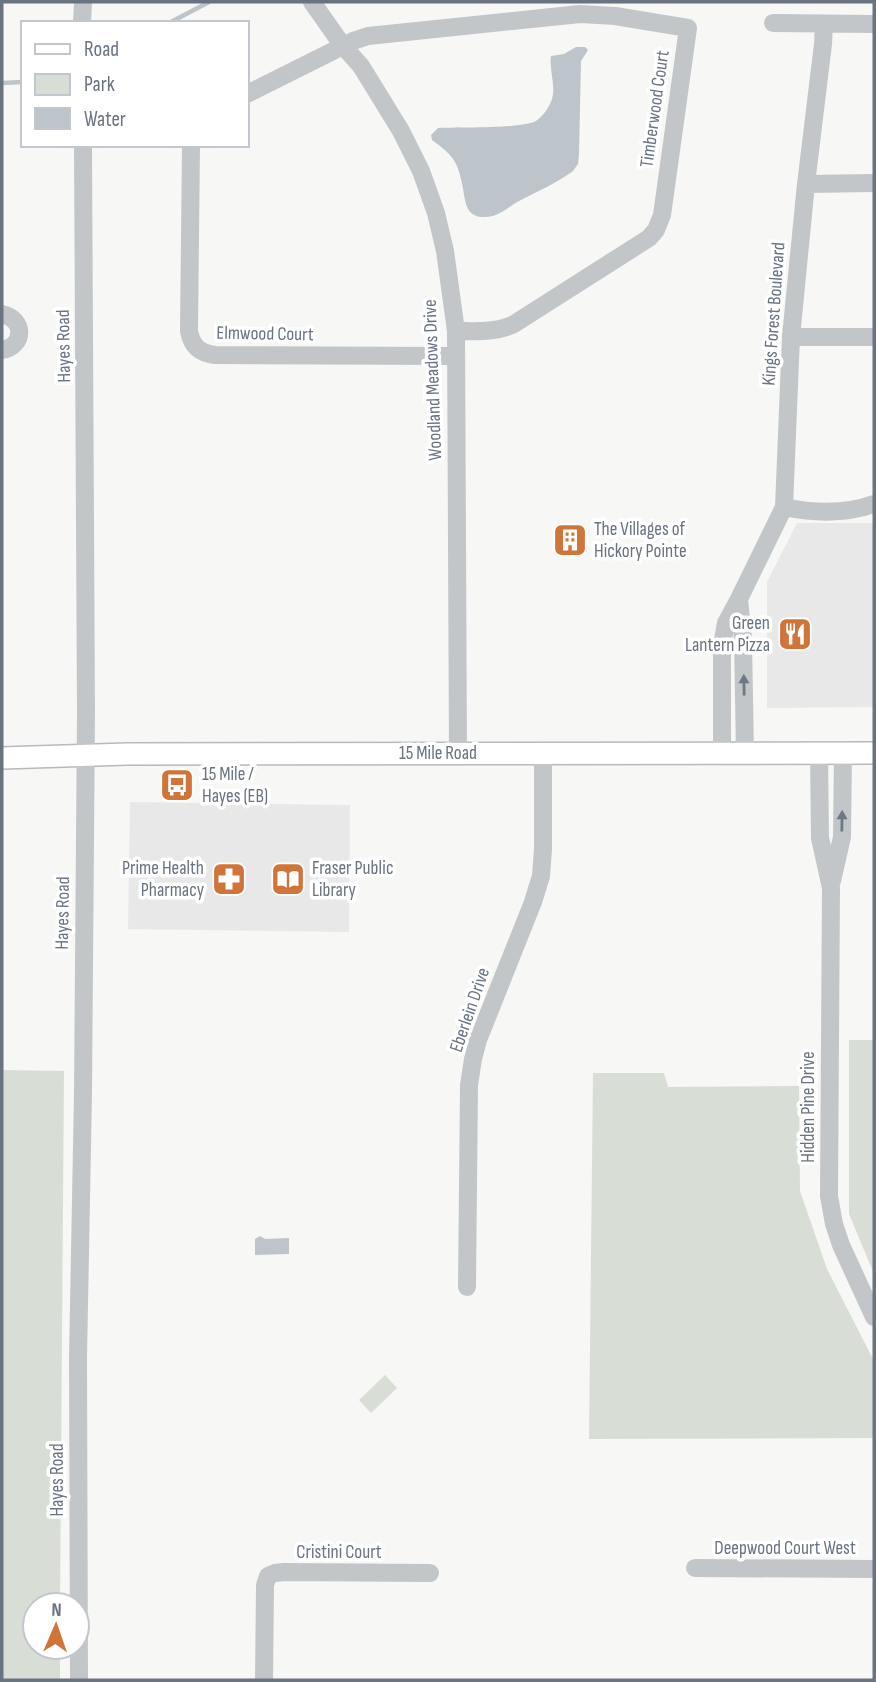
<svg xmlns="http://www.w3.org/2000/svg" width="876" height="1682" font-family="'Sofia Sans Condensed',sans-serif">
	<rect width="100%" height="100%" fill="#f7f7f5"/>
	<path fill="#e8e8e8" d="M 797,523 L 874,523 L 874,707 L 767,708 L 767,582 Z
		M 130,802 L 350,805 L 349,932 L 128,929 Z"/>
	<path fill="#d8ded6" d="M 849,1040 L 874,1040 L 874,1274 L 849,1214 Z
		M 2,1070 L 64,1071 L 60,1605 L 35,1605 L 35,1647 L 60,1647 L 60,1680 L 2,1680 Z
		M 593,1073 L 664,1073 L 668,1087 L 799,1086 L 800,1191 L 827,1269 L 873,1359 L 873,1438 L 589,1439 Z
		M 385,1375 L 397,1388 L 371,1413 L 359,1400 Z"/>
	<path fill="#bdc4ca" d="M 576,47 L 585,47 L 588,50 L 581,61 L 579,154 L 578,164 L 573,171 C 557,183 538,191 521,200 C 511,205 503,213 493,216 C 484,218 473,218 468,209 C 465,203 464,195 463,188 C 458,162 454,156 432,140 L 431,135 L 438,128 C 458,127 521,129 536,121 C 543,116 549,108 552,99 C 556,86 549,70 551,56 L 564,54 Z
		M 260,1236 L 265,1239 L 289,1238 L 289,1254 L 255,1255 L 255,1239 Z"/>
	<g fill="none" stroke-linecap="round" stroke-linejoin="round">
		<path stroke="#bdc4ca" stroke-width="4.5" d="M 169,23 L 209,2
			M 2,83 L 23,82"/>
		<g stroke="#b7b9bd" stroke-width="24">
			<path id="major" d="M 2,758 L 127,754 L 874,753"/>
		</g>
		<path stroke="#c3c6c9" stroke-width="18" d="M 312,2 L 343,46 L 361,66 L 401,131 L 421,171 L 436,213 L 445,251 L 456,331 L 458,753
			M 82,23 L 83,2
			M 773,23 L 874,24
			M 247,94 L 353,41 L 368,36 L 580,14 L 615,16 L 688,28 L 662,215 L 656,230 L 649,238 L 514,324 C 496,333 475,331 456,331
			M 191,145 L 189,331 C 192,347 200,353 215,355 L 455,356
			M 806,184 L 874,183
			M 2,314 C 25,319 25,346 2,350
			M 791,337 L 874,337
			M 784,507 C 813,513 846,514 874,504
			M 739,599 L 784,507 L 791,337 L 806,184 L 823,44 L 824,24
			M 722,753 L 722,645 L 726,623 L 739,599 L 743,639 L 745,754
			M 819,753 L 820,838 L 831,888 L 829,1196 L 834,1224 L 841,1245 L 874,1317
			M 832,881 L 842,837 L 843,753
			M 467,1287 L 469,1085 L 473,1059 L 478,1040 L 533,902 L 541,876 L 543,849 L 543,754
			M 695,1568 L 874,1569
			M 79,1680 L 78,1358 L 83,1093 L 86,712 L 83,145
			M 264,1680 L 265,1585 L 268,1576 L 275,1573 L 284,1572 L 430,1573"/>
		<use href="#major" stroke="#fff" stroke-width="21"/>
	</g>
	<defs><path id="oneway-solid" d="M-6-.8H1V-3.2L6.5 0L1 3.2V.8H-6Z" transform="scale(1.75)"/></defs>
	<g fill="#6e7786">
		<use href="#oneway-solid" transform="translate(744 685) rotate(-91)"/>
		<use href="#oneway-solid" transform="translate(842 821) rotate(-89)"/>
	</g>
	<defs>
		<g id="building-square" transform="scale(1.75)"><rect x="-9" y="-9" width="18" height="18" rx="4" fill="#d1743a" stroke="#fff"/><path d="M-4-6H4V6H1V3H-1V6H-4ZM-2.5-4.3h1.7v1.8h-1.7ZM.8-4.3h1.7v1.8H.8ZM-2.5-1h1.7V.8h-1.7ZM.8-1h1.7V.8H.8Z" fill="#fff"/></g>
		<g id="restaurant-square" transform="scale(1.75)"><rect x="-9" y="-9" width="18" height="18" rx="4" fill="#d1743a" stroke="#fff"/><path d="M-5-6h1v4h1v-4h1v4h1v-4h1v5L-1.5 .5V6h-2V.5L-5-1ZM5-6V6H3V1.5H1.5Q1.5-4 5-6Z" fill="#fff"/></g>
		<g id="bus-square" transform="scale(1.75)"><rect x="-9" y="-9" width="18" height="18" rx="4" fill="#d1743a" stroke="#fff"/><path d="M-5-6H5V4H4V6H2V4H-2V6H-4V4H-5ZM-3.5-4V0h7V-4ZM-3.5 1.2v1.5H-2V1.2ZM2 1.2v1.5H3.5V1.2Z" fill="#fff"/></g>
		<g id="pharmacy-square" transform="scale(1.75)"><rect x="-9" y="-9" width="18" height="18" rx="4" fill="#d1743a" stroke="#fff"/><path d="M-2-6h4v4h4v4h-4v4h-4v-4h-4v-4h4Z" fill="#fff"/></g>
		<g id="library-square" transform="scale(1.75)"><rect x="-9" y="-9" width="18" height="18" rx="4" fill="#d1743a" stroke="#fff"/><path d="M-6-4Q-3-5.5-.7-3.5V5Q-3 3-6 4ZM6-4Q3-5.5 .7-3.5V5Q3 3 6 4Z" fill="#fff"/></g>
	</defs>
	<g fill-rule="evenodd">
		<use href="#building-square" x="570" y="540"/>
		<use href="#restaurant-square" x="795" y="634"/>
		<use href="#bus-square" x="177" y="785"/>
		<use href="#pharmacy-square" x="229" y="879"/>
		<use href="#library-square" x="288" y="879"/>
	</g>
	<g text-anchor="middle" dominant-baseline="central" stroke-width="7" stroke-linejoin="round" paint-order="stroke">
		<g font-size="19" fill="#697382" stroke="#fff">
			<text transform="translate(655 109) rotate(-82)">Timberwood Court</text>
			<text transform="translate(774 314) rotate(-86)">Kings Forest Boulevard</text>
			<text transform="translate(265 334) rotate(1)">Elmwood Court</text>
			<text transform="translate(64 346) rotate(-91)">Hayes Road</text>
			<text transform="translate(433 380) rotate(-92)">Woodland Meadows Drive</text>
			<text x="438" y="753">15 Mile Road</text>
			<text transform="translate(63 913) rotate(-89)">Hayes Road</text>
			<text transform="translate(470 1010) rotate(-71)">Eberlein Drive</text>
			<text transform="translate(808 1107) rotate(-90)">Hidden Pine Drive</text>
			<text transform="translate(57 1480) rotate(-90)">Hayes Road</text>
			<text x="785" y="1548">Deepwood Court West</text>
			<text x="339" y="1552">Cristini Court</text>
		</g>
		<g font-size="19" fill="#697382" stroke="#fff" text-anchor="start">
			<text x="594" y="529">The Villages of<tspan x="594" dy="22">Hickory Pointe</tspan></text>
			<text x="770" y="623" text-anchor="end">Green<tspan x="770" dy="22">Lantern Pizza</tspan></text>
			<text x="202" y="774">15 Mile /<tspan x="202" dy="22">Hayes (EB)</tspan></text>
			<text x="204" y="868" text-anchor="end">Prime Health<tspan x="204" dy="22">Pharmacy</tspan></text>
			<text x="312" y="868">Fraser Public<tspan x="312" dy="22">Library</tspan></text>
		</g>
	</g>
	<rect width="876" height="1682" fill="none" stroke="#697382" stroke-width="7"/>
	<rect x="21" y="21" width="228" height="126" fill="#ffffff" stroke="#c3c7cd" stroke-width="2"/>
	<rect x="35" y="44" width="35" height="10" fill="#ffffff" stroke="#c3c7cd" stroke-width="2"/>
	<text x="84" y="56" font-size="21" fill="#697382">Road</text>
	<rect x="35" y="74" width="35" height="21" fill="#d8ded6" stroke="#c3c7cd" stroke-width="2"/>
	<text x="84" y="91" font-size="21" fill="#697382">Park</text>
	<rect x="35" y="108" width="35" height="21" fill="#bdc4ca" stroke="#c3c7cd" stroke-width="2"/>
	<text x="84" y="126" font-size="21" fill="#697382">Water</text>
	<g transform="translate(56 1626) rotate(2)"><circle r="33" fill="#ffffff" stroke="#c3c7cd" stroke-width="2"/>
	<path d="M0-5L12 26L0 18L-12 26Z" fill="#d1743a"/>
	<text y="-10" font-size="19" font-weight="bold" text-anchor="middle" fill="#697382">N</text>
	</g>
</svg>
